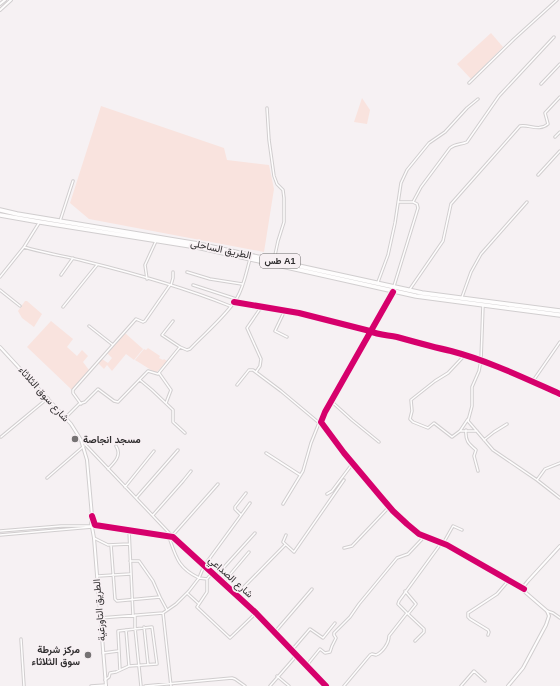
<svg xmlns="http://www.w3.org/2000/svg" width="560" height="686" font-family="Helvetica,Vazirmatn,sans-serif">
	<rect width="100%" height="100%" fill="#f6f1f3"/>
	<path fill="#f9e3de" d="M 491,33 L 503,47 L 471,79 L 457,64 Z
		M 362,98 L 370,110 L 367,124 L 354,122 Z
		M 101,106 L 224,148 L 227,160 L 269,165 L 274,189 L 264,252 L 89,219 L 70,203 Z
		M 25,301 L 27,301 L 42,314 L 34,327 L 22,318 L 18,311 Z
		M 51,321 L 73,339 L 67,347 L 77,356 L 82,350 L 88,356 L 83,362 L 89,370 L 72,390 L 27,347 Z
		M 125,333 L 143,349 L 134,360 L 114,345 Z
		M 114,345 L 126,354 L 112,371 L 107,365 L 104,369 L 98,363 L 102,359 L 108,363 L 112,358 L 107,353 Z
		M 148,348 L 160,356 L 159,358 L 163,360 L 164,359 L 167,361 L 156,373 L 135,360 L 144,349 L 146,350 Z"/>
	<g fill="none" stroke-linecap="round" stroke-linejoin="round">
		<g stroke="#d1cecf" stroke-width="3.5">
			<path id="minor" d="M 469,83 L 514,39 L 557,0
				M 541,84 L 560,64
				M 267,108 L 269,140 L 274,176 L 277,184 L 283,190 L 284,198 L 284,222 L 278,241 L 274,260
				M 555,137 L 560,132
				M 538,175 L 560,151
				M 398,202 L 413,202 L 421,187 L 450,148 C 456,143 461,145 467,142 L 499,96 L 554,37
				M 60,221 L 73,181
				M 24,247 L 39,223
				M 187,272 L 210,279 L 242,284
				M 61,275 L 73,258
				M 0,277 L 24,247 C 44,253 64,256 84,261 C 133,273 183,287 230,306
				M 147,279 L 145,265 L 156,241
				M 378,282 L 388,255 L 395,223 L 401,183 L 407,170 L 429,143 L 445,132 L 467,108 L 478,99
				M 171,285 L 173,278 L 173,272
				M 193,285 L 236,299
				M 394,286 L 418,208 L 417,204 L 413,202
				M 410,289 L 443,241 L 451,204 L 520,126 C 529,124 539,132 548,124 L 545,113 L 560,97
				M 0,290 L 20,306
				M 393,292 L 325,412 L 321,422 L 344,453 L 381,497 L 393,511 L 407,524 L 419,534 L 447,545 L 524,589
				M 462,297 L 471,272 L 481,254 L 527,202
				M 234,302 L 299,313 L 370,331 C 378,335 388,335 397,337 C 415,342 433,347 451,351 C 489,361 524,378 560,394
				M 483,305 L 481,360 L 479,371 L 472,387 L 472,406 L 468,421 L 493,450 L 537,480 L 560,498
				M 63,307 L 97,265
				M 285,310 L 275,331 L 287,337
				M 173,321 L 162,335 L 180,347
				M 89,326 L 113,345
				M 464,356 L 448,373 L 435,381 L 411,400 L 412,411 L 410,419 L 413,422 L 428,428 L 434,423 L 452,437 L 460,431 L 477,431
				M 256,372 L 260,366 L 261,359 L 247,328 L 262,306
				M 159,373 L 171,390 L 166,403
				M 140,380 L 152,390 L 173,410 L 173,422 L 185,433
				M 533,381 L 560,342
				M 237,385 L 249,370 L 253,370 L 281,391 L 318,422 L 321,422
				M 331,401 L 352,420 L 379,442
				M 81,404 L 73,393 L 73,390 L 136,319 L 143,322 L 145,321 L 170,285
				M 65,418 L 79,404 L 85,402 L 98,389 L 114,401 L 118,402 L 148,371 L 158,374 L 180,347 L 187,350 L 190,349 C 204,334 227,315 237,298 C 244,286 246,273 250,259
				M 466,430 C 465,441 469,444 476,450 L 474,456 L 478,471
				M 460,431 L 468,419
				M 1,437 L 48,398
				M 81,440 L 173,537
				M 484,440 L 494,432 L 507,424
				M 266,453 L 300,475
				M 108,469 C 115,462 122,455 116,446
				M 47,478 L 84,446
				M 537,480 L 545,469 L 560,463
				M 125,487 L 154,451
				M 327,494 L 332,491 L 353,463
				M 136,498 L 178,450
				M 283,504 L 303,471 L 311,443 L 319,423
				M 153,515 L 183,481 L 191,471
				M 241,515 L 235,509 L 235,507 L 246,493
				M 129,530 L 133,615
				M 0,531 L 61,526 L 91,526
				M 0,535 L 92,527
				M 286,535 L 283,542 L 294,552 L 344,480
				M 172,536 L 218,484
				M 169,537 C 176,557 178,568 199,578 L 204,566 L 250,503
				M 94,538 L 108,545 L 129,544
				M 111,545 L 115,599 L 117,601 L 160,597 L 167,610
				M 344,548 L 352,546 L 389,507
				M 130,561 L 139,561 L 153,581 L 160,597
				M 98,576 L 130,574
				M 216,576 L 255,533
				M 207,580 L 207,592 L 197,607 L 230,638 L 256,613
				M 223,583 L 249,552
				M 405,591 L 416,604 L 408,614
				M 187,593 L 198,603
				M 236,595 L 285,545
				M 547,611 L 553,613 L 560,618
				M 163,613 L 171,686
				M 407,613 L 424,629 L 424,632 L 415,641
				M 135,615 L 135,628 L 141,686
				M 100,618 L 163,613 L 176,604 L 189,591 L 199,578 L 207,579 L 212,573
				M 144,627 L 148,664
				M 126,630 L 129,666
				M 275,632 L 312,589
				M 488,635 L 489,632 L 488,630 L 470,619 L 468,617 L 468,613 L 497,594 L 509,580
				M 21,639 L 24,686
				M 292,650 L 310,629 L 323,638 L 335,623
				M 103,653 L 118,651
				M 307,665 L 320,649 L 325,653 L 330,652 L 332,646 L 336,638 L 334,635 L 334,633 L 350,617 L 359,604 L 397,558 L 408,554 L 425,536
				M 277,676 L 289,686
				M 105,680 L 109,677 L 110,673 L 116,672 L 129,666 L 157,664 L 152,627 L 118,631 L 120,670
				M 91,686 L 106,685
				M 145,686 L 232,678 L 235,679 L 245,686
				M 270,686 L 297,655
				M 344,686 L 370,655 L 372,654 L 376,655 C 383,652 389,643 389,636 L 407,613 L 398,604 L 399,601 L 442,542 L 444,542 L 453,526 L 462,530
				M 461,686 L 474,671 L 485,681"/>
		</g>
		<g stroke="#d1cecf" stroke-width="4">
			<path id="tertiary" d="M 0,4 L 5,0
				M 0,10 L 11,0
				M 0,347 L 71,424 L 81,440 L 87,460 L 92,516 L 91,525
				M 92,516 L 95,525 L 173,537 L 256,613 L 326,686
				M 92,527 L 94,538 L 106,686
				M 508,686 L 523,668 L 546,625 L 549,616 L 547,611 L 525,592 L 524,586 L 528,581 L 560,546"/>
		</g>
		<g stroke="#d1cecf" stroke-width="5.5">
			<path id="trunk" d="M 0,210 L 17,214 L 198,244 L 422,293 L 560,311
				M 0,215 L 40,222 L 197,247 L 416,296 L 560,315"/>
		</g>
		<use href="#minor" stroke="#fefdfd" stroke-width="1.5"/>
		<use href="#tertiary" stroke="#fefdfd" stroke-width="2"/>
		<use href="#trunk" stroke="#fefdfd" stroke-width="3.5"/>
		<g stroke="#f7f0f3" stroke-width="8">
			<path id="cycleway" d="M 393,292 L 325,412 L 321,422 L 344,453 L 381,497 L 393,511 L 407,524 L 419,534 L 447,545 L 524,589
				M 234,302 L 299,313 L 370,331 C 378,335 388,335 397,337 C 415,342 433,347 451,351 C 489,361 524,378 560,394
				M 92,516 L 95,525 L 173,537 L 256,613 L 326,686"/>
		</g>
		<use href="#cycleway" stroke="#d6006c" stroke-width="6"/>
	</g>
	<g fill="#757273" stroke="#f7f0f3" stroke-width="1.5">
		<circle cx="75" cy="439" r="4"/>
		<circle cx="88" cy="655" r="4"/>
	</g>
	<g text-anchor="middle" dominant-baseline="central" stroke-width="3.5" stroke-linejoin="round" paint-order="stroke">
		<rect fill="#f7f0f3" stroke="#6b6869" stroke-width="1" x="260" y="254" width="40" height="14" rx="3"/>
		<g font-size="9" font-weight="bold" fill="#2f2d2e">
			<text x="280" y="261">طس A1</text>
		</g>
		<g font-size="10" fill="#2f2d2e" stroke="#f7f0f3">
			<text transform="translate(221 249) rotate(12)">الطريق الساحلى</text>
			<text transform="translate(44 394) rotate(48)">شارع سوق الثلاثاء</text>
			<text transform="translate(231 577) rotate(42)">شارع الصداعي</text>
			<text transform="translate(99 610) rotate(-95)">الطريق التاورغية</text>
		</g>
		<g font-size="10" font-weight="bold" fill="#2f2d2e" stroke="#f7f0f3" text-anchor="start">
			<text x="83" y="439">مسجد انجاصة</text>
			<text x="80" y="649" text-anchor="end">مركز شرطة<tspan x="80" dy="12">سوق الثلاثاء</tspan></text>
		</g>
	</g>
</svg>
